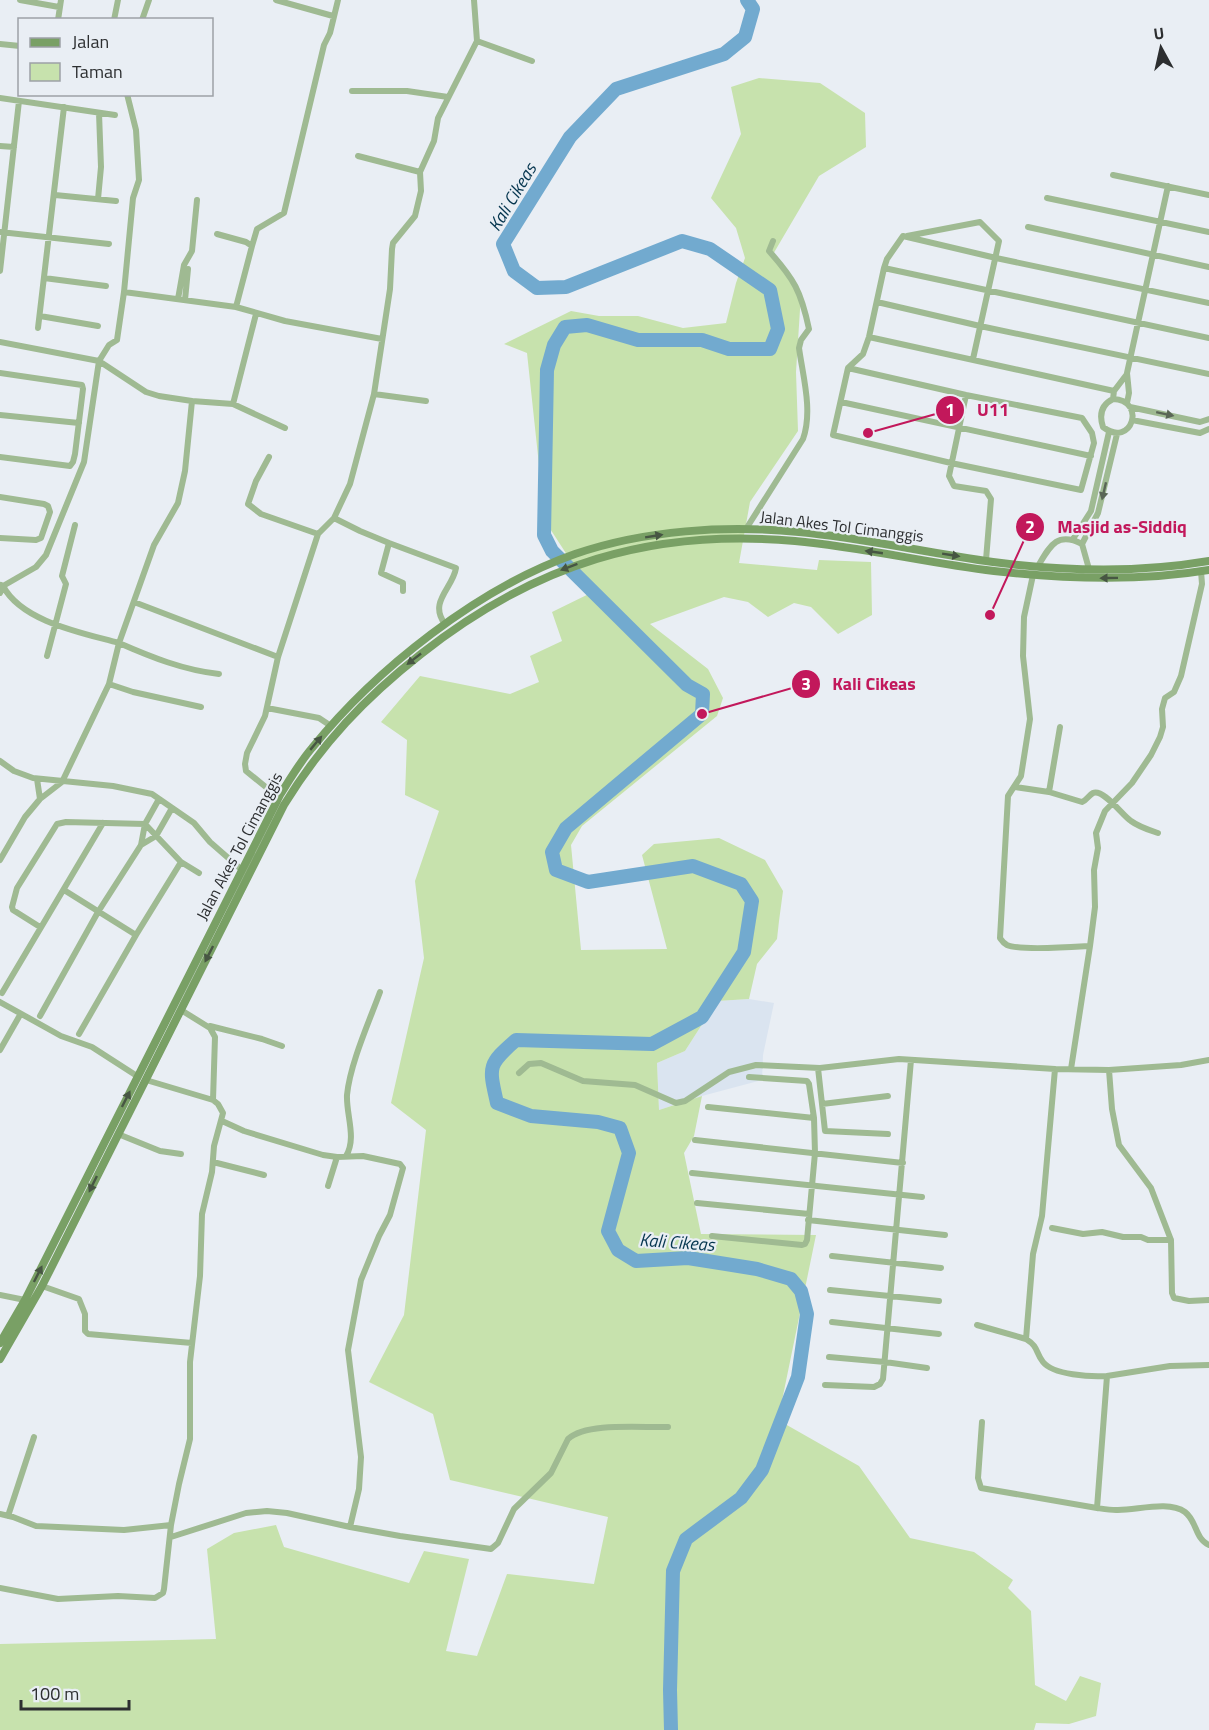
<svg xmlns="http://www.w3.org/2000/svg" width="1209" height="1730" font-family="'Titillium Web',sans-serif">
	<rect width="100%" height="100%" fill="#e9eef4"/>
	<path fill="#dae4f0" d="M 749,999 L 774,1003 L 763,1055 L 762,1080 L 702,1096 L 659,1110 L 657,1063 L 685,1051 L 717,1001 Z"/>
	<path fill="#c7e2ad" d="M 759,78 L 820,83 L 865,113 L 866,147 L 819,176 L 772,256 L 801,294 L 796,372 L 798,431 L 750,502 L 739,563 L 817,570 L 819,560 L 871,562 L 872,615 L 838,634 L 811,607 L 794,603 L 768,617 L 748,602 L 724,597 L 650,624 L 708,669 L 723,698 L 717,716 L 582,826 L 571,845 L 581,950 L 667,949 L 642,855 L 654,844 L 719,838 L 765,860 L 783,891 L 779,921 L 777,939 L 757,964 L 749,999 L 717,1001 L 685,1051 L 657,1063 L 659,1110 L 702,1096 L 694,1136 L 684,1153 L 701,1234 L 816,1235 L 778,1420 L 859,1466 L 910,1538 L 974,1552 L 1013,1580 L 1008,1588 L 1031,1611 L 1035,1685 L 1066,1701 L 1080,1676 L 1101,1683 L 1096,1716 L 1069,1724 L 1036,1723 L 1034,1730 L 0,1730 L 0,1644 L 216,1639 L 207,1549 L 234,1533 L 276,1525 L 284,1547 L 409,1583 L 424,1551 L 469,1559 L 446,1651 L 477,1656 L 507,1574 L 594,1584 L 608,1517 L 450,1480 L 433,1414 L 369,1382 L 404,1315 L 426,1130 L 391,1103 L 424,958 L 415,881 L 439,811 L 405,795 L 407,740 L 381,722 L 420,676 L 510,694 L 539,682 L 530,656 L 562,641 L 552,612 L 599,589 L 571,561 L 545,521 L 527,353 L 504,344 L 571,311 L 599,316 L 638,316 L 683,328 L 726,323 L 736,283 L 745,258 L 736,228 L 711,198 L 741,134 L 731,87 Z"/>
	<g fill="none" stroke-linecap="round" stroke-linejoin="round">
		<path stroke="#72aacf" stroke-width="14" d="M 671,1730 L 670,1690 L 673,1571 L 686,1539 L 741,1498 L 762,1470 L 798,1377 L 807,1314 L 801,1291 L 791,1279 L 757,1269 L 688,1258 L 636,1261 L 618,1250 L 608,1231 L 629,1153 L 620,1128 L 598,1122 L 531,1116 L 497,1103 C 489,1067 487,1065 516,1040 L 652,1044 L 702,1017 L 744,952 L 752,901 L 741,884 L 693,866 L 588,882 L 556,870 L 552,852 L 566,828 L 702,714 L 703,694 L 687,685 L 552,551 L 544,535 L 547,370 L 554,345 L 565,327 L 587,325 L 638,340 L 702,340 L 729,349 L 770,349 L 778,329 L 770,290 L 710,249 L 682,241 L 566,287 L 537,288 L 514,271 L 503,244 L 570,137 L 616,89 L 724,54 L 745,37 L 753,9 L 747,0"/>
		<path stroke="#9fba92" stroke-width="6" d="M 20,0 L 59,7
			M 276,0 L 333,16
			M 58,20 L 61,0
			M 114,20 L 118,0
			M 142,20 L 149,0
			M 477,41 L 532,61
			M 0,44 L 20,46
			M 352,91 L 407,91 L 448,97
			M 0,98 L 115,115
			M 0,146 L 14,147
			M 358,156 L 420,172
			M 1113,175 L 1209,195
			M 55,195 L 116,201
			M 1047,198 L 1209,232
			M 98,199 L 101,167 L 99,113
			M 1028,227 L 1209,267
			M 0,232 L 109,244
			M 217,234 L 246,242 L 252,246 L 236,307
			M 907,236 L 980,222 L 999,241 L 973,359
			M 252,246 L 257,229 L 284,213 L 324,45 L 330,33 L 338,0
			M 884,268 L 1209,338
			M 0,271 L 19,101
			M 44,278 L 106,286
			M 124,292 L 236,307 L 285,321 L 382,339
			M 178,299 L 184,265 L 192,251 L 197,200
			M 185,300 L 188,269
			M 877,302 L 980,326 L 1209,374
			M 40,316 L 98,326
			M 38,328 L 64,107
			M 869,337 L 1114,391
			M 0,342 L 99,361 L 146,392 L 159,396 L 192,401
			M 848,368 L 966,395 L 1082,418 L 1092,433 L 1094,443 L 1081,490 L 951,463 L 833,435 L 848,368 L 863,354 L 869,337 L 884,268 L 887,259 L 903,236 L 996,258 L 1209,303
			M 0,373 L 82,385 L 83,389 L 75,454 L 73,462 L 70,466 L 0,457
			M 374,394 L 426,401
			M 966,395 L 949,476 L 954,486 L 986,491 L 991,499 L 986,560
			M 1113,399 C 1147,400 1132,449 1103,427 C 1099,415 1101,405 1113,399 L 1114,391 L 1127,374
			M 841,402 L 1091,456
			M 1127,403 L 1129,393 L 1127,373 L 1168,186
			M 233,404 L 256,314
			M 1130,407 L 1200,422 L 1209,419
			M 0,415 L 79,423
			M 1132,420 L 1200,433 L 1209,429
			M 269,457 L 256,481 L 248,504 L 261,514 L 318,534
			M 0,497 L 44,504 L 48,506 L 50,512 L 41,538 L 36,540 L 0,538
			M 334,518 L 360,531 L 389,543 L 381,573 L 403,583 L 403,591
			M 746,529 L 803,439 C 813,411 803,377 799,348 L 801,340 L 809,329 C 801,291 794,279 769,251 L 773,241
			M 1073,539 L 1091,511 L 1109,432
			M 389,543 L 456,568 C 453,588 428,602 445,624
			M 1082,544 L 1098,513 L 1117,434
			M 1038,566 C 1050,546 1057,531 1082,544 L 1089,569
			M 1033,575 L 1024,617 L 1023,656 L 1030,719 L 1021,776 L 1008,796 L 1000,938 C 1002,941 1003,943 1007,945 C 1020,951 1073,947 1090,946 L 1071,1069
			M 1,585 L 3,586 C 22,622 83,633 119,643 L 154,545 L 178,503 L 185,471 L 192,401 L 233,404 L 285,428
			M 0,593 L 3,586 L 36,567 L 46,555 L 84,462 L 99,361 L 109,345 L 117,340 L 124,292 L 133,198 L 139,180 L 136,130 L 127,94
			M 134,602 L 278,657
			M 47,656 L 66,584 L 62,576 L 75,525
			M 109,684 L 133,692 L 201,707
			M 267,708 L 319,718 L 331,726
			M 0,761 L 14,771 L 33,778 L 113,786 L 152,794 L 194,823 L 210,842 L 242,870
			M 37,779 L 40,799
			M 1015,787 L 1049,792 L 1082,802 C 1087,800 1089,795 1093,793 C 1103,788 1123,816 1131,821 C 1139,827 1149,830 1158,833
			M 1049,792 L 1060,727
			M 280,795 L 267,788 L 246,771 L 245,764 L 247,753 L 265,716 L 278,657 L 318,534 L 334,518 L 350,484 L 374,394 L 390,289 L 392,249 L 393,243 L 415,216 L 421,191 L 420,172 L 434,141 L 438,118 L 477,41 L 474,0
			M 141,845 L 156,836 L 172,808
			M 0,860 L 25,817 L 40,799 L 62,782 L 109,684 L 119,643 C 151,657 183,670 219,674
			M 64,890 L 136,935
			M 40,927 L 13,910 L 12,907 L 17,888 L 57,824 L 66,822 L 145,824 L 181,862 L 199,873
			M 1090,946 L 1095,907 L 1094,870 L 1098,848 L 1096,833 L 1105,811 L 1132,783 L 1151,755 L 1160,737 L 1163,727 L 1162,709 L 1165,698 L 1174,692 L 1181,676 L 1202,584 L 1201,571
			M 2,993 L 103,823
			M 0,1002 L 61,1036 L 92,1047 L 137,1076
			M 181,1010 L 210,1028 L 215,1037 L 213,1100
			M 40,1016 L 98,912 L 141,845 L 145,824 L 159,799
			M 210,1026 L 262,1039 L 282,1046
			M 79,1034 L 136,935 L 181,862
			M 0,1050 L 20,1015
			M 818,1068 L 825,1131 L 888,1134
			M 1055,1069 L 1042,1216 L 1033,1254 L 1026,1339 C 1039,1347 1035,1352 1043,1362 C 1053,1375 1091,1377 1107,1376 L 1097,1508 C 1104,1509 1110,1510 1116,1510 C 1135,1511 1168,1500 1185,1512 C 1197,1521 1195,1539 1209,1545
			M 1109,1070 L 1112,1109 L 1119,1145 L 1151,1188 L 1171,1240 L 1172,1293 L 1174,1298 L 1189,1301 L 1209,1300
			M 519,1073 L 529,1064 L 541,1063 L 583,1081 L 635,1085 L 676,1103 L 685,1101 L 729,1072 L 756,1065 L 820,1068 L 899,1059 L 1055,1069 L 1109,1070 L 1181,1065 L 1209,1060
			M 822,1104 L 888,1096
			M 708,1107 L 814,1118
			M 222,1121 L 244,1131 L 323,1155 L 337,1157 L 363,1156 L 400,1164 L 403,1168 L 390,1215 L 379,1236 L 361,1280 L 348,1350 L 361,1457 L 359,1489 L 350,1527
			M 118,1134 L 160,1151 L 181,1154
			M 695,1140 L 903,1163
			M 346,1156 C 357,1138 346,1115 347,1095 C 350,1064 369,1022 380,992
			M 213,1162 L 264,1175
			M 692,1173 L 922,1197
			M 328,1186 L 337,1157
			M 697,1203 L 809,1214
			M 808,1220 L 945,1235
			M 1052,1228 L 1083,1234 L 1102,1232 L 1123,1237 L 1141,1237 L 1148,1240 L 1171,1240
			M 712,1236 L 802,1245 L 805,1244 L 807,1240 L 815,1153 L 814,1118 L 809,1084 L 807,1081 L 749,1077
			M 832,1256 L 941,1268
			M 42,1286 L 79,1299 L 85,1314 L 85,1331 L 88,1334 L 192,1343
			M 830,1290 L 939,1301
			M 0,1295 L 25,1300
			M 832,1322 L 939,1334
			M 977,1325 L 1026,1339
			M 829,1357 L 885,1362 L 927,1368
			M 1107,1376 L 1170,1366 L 1209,1365
			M 825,1385 L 874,1387 L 880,1384 L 883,1379 L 911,1060
			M 982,1422 L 978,1478 L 981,1488 L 1097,1508
			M 0,1514 L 13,1517 L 36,1526 L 124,1530 L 171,1525
			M 8,1516 L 34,1437
			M 171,1537 L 246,1513 L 267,1511 L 287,1513 L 350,1527 L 400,1536 L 491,1549 L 498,1543 L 514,1509 L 551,1473 L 568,1439 C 587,1422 642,1428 668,1427
			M 0,1588 L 58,1599 L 118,1596 L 155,1598 L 163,1593 L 164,1589 L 171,1525 L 179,1484 L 190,1439 L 190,1362 L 200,1276 L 202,1214 L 212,1172 L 214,1146 L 223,1113 L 218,1104 L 213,1100 L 146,1080"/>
		<path stroke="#79a065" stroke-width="8" d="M 0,1343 L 25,1300 L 280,795 C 290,779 300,762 312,748 C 376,669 478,588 575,554 C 645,530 725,525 799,532 C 864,538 928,553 993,562 C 1063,571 1139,573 1209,561
			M 0,1359 L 42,1286 L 284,805 C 322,743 365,698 421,654 C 535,564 651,528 795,541 C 862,547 927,563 994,571 C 1065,579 1138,582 1209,570"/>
	</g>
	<defs><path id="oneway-solid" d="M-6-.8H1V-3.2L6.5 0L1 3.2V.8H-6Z" transform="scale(1.5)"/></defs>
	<g fill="#5a6657">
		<use href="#oneway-solid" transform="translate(1165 414) rotate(12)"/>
		<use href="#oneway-solid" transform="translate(1104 491) rotate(103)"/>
	</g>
	<g fill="#475643">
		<use href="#oneway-solid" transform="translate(654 536) rotate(-9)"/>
		<use href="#oneway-solid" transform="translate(874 552) rotate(-172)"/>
		<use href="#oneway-solid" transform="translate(951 555) rotate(9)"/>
		<use href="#oneway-solid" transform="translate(569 567) rotate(159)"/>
		<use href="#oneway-solid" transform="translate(1109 578) rotate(179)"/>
		<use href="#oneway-solid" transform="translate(414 659) rotate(142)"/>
		<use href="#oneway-solid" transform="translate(316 743) rotate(-50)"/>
		<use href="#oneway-solid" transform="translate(209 954) rotate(117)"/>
		<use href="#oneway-solid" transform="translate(126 1099) rotate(-63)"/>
		<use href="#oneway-solid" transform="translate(93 1184) rotate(116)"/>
		<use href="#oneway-solid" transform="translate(38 1274) rotate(-63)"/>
	</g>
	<g text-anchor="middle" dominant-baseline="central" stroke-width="4.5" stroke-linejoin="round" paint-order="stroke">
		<g font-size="16" fill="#2c2e30" stroke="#e9eef4">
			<text transform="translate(842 526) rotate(7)">Jalan Akes Tol Cimanggis</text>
			<text transform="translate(239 846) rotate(-62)">Jalan Akes Tol Cimanggis</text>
		</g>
		<g font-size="18" font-style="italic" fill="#06364f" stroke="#e9eef4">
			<text transform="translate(512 197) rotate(-59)">Kali Cikeas</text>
			<text transform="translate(677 1242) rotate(4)">Kali Cikeas</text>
		</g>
	</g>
	<path fill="none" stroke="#c2185b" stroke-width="2" d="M868 433L950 410M990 615L1030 527M702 714L806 684"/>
	<g fill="#c2185b" stroke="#e9eef4" stroke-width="2">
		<circle cx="868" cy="433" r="6"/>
		<circle cx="990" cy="615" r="6"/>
		<circle cx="702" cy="714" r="6"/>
		<circle cx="950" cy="410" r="15"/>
		<circle cx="1030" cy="527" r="15"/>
		<circle cx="806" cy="684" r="15"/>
	</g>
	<g font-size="18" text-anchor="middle" font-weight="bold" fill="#fff">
		<text x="950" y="416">1</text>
		<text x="1030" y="533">2</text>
		<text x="806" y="690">3</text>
	</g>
	<g font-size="18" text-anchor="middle" font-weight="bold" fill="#c2185b" stroke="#e9eef4" stroke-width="4.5" stroke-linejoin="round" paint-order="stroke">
		<text x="993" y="416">U11</text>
		<text x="1122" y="533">Masjid as-Siddiq</text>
		<text x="874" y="690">Kali Cikeas</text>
	</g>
	<rect x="18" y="18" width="195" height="78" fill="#e9eef4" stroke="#9da1a6" stroke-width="1.5"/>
	<rect x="30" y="38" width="30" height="9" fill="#79a065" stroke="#9da1a6" stroke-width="1.5"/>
	<text x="72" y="48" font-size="18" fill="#2c2e30">Jalan</text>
	<rect x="30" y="63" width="30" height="18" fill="#c7e2ad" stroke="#9da1a6" stroke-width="1.5"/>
	<text x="72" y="78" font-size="18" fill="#2c2e30">Taman</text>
	<g transform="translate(1161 48) rotate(352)" stroke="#e9eef4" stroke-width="4.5" paint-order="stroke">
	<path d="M0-4.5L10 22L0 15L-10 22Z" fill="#2c2e30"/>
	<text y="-9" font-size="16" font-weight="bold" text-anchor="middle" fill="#2c2e30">U</text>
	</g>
	<path d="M21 1700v9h108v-9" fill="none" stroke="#2c2e30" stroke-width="3"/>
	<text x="30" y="1700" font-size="18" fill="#2c2e30" stroke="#e9eef4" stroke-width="4.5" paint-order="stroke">100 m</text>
</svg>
